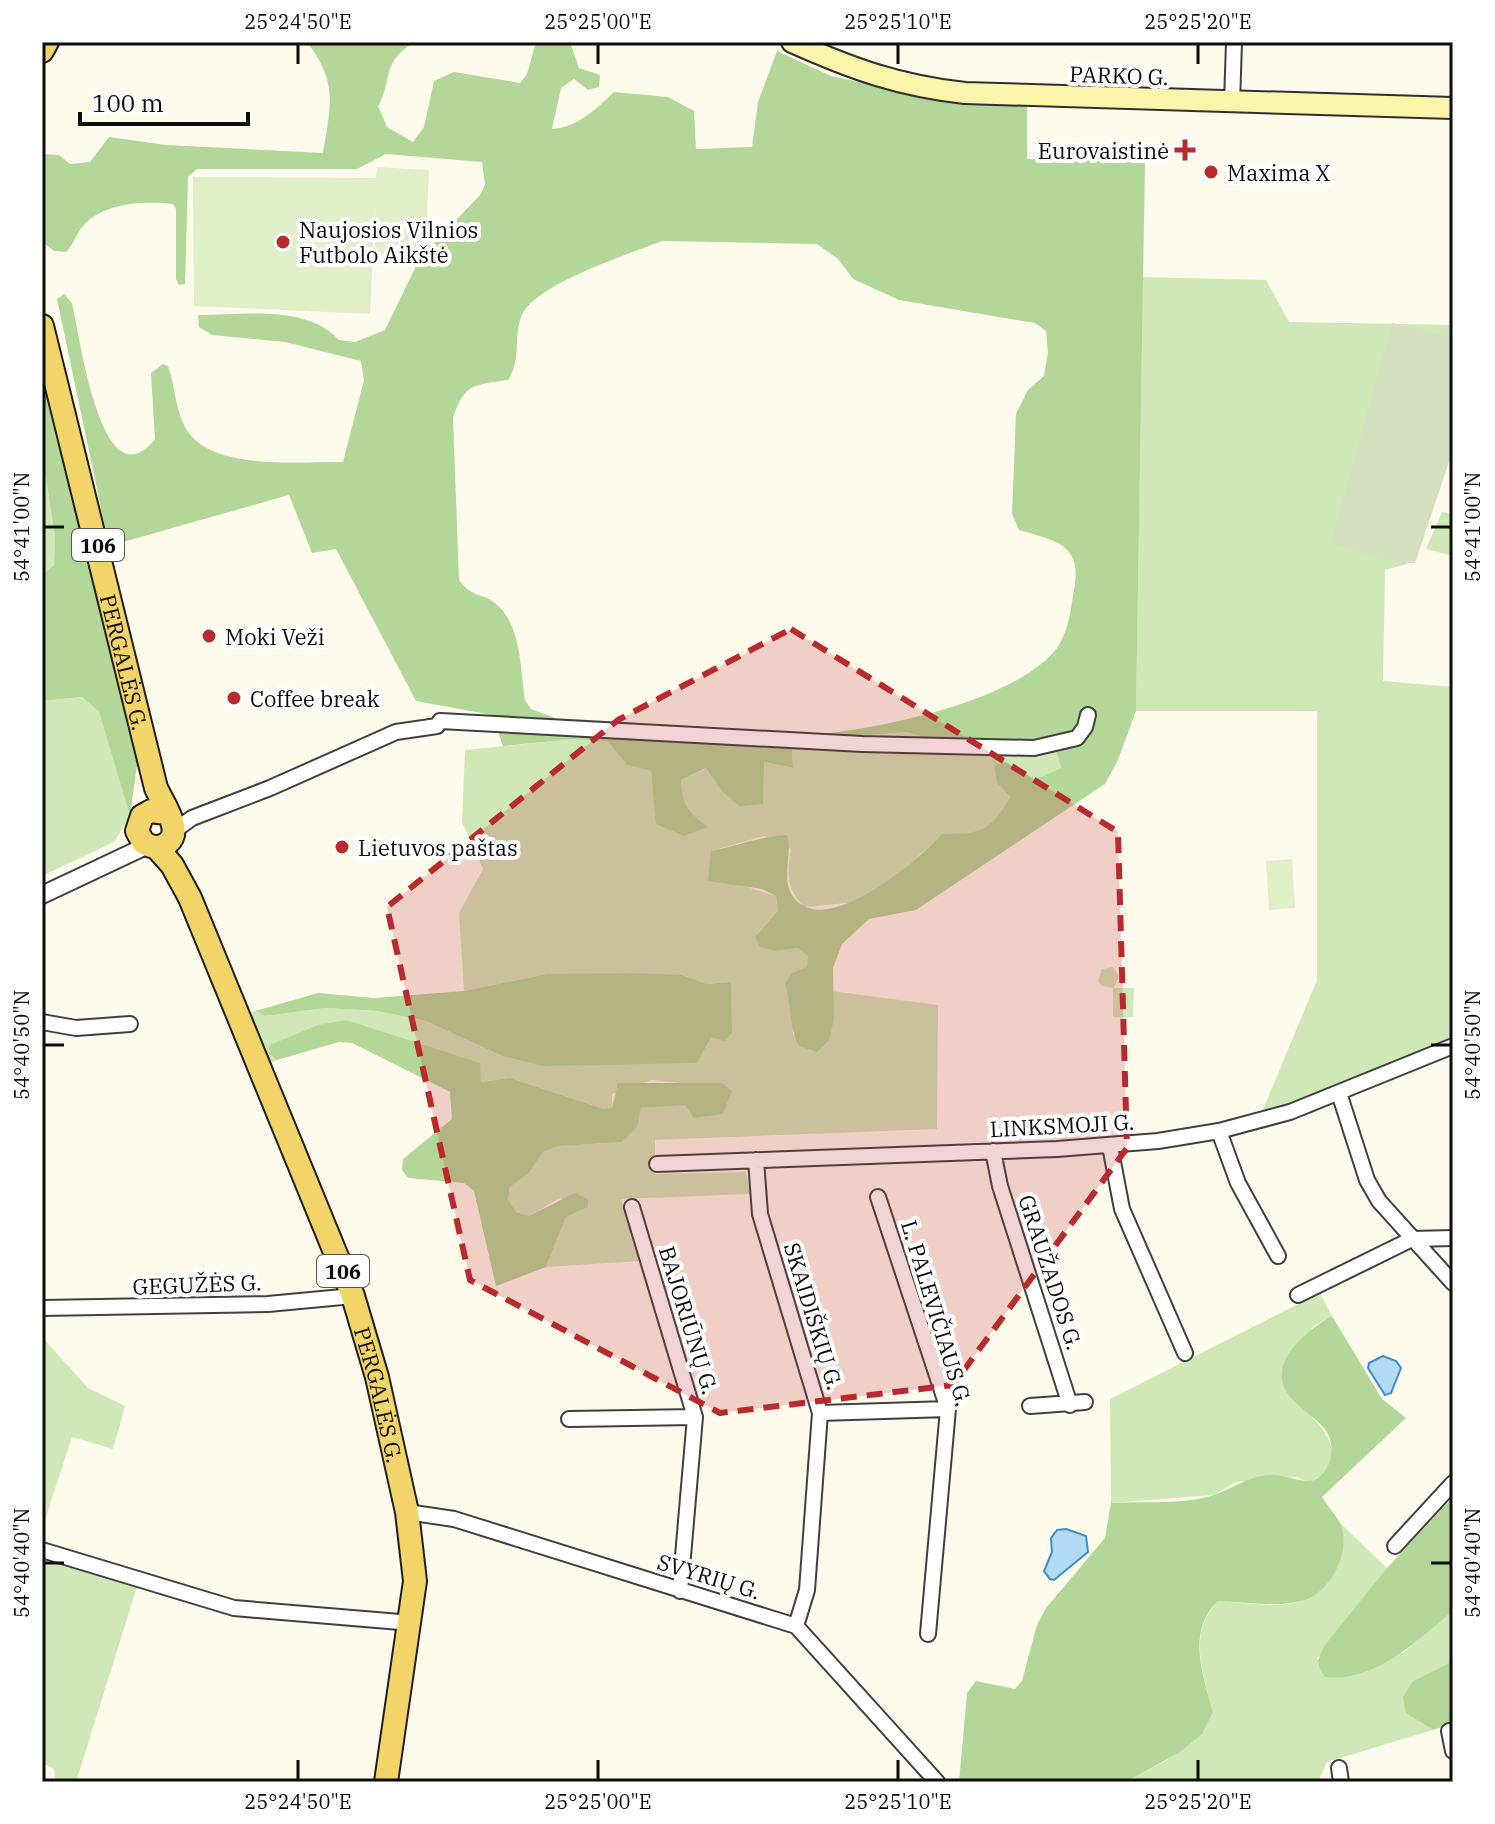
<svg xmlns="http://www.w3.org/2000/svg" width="1495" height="1824" font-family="'IBM Plex Serif',serif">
	<rect width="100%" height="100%" fill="#fefbed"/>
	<path fill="#d0e7b8" d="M 1143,277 L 1266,280 L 1289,322 L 1453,325 L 1453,448 L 1407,564 L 1385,570 L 1383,681 L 1453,687 L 1453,1037 L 1317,1095 L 1262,1112 L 1317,980 L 1317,711 L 1136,711 Z
		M 42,453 L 55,537 L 54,565 L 42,575 Z
		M 1442,512 L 1453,514 L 1453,556 L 1426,549 Z
		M 82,697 L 99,712 L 130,816 L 114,842 L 42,876 L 42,701 Z
		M 907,732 L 936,741 L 1055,746 L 1061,768 L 1036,779 L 1006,763 L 997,783 L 1010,797 C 989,832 981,834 942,835 L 887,884 L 858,902 L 804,907 C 786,888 787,874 791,849 L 764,836 L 711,851 L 743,886 L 776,896 L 778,909 L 755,937 L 776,951 L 798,948 L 808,956 L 807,967 L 785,984 L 793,1008 L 793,1035 L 834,1019 L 831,991 L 938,1005 L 937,1129 L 655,1140 L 655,1174 L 746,1172 L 750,1194 L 621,1199 L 641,1261 L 546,1267 L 566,1217 L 587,1207 L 560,1198 L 529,1216 L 516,1212 L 508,1199 L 510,1187 L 529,1173 L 543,1152 L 559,1146 L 622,1142 L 636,1127 L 641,1108 L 685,1104 L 722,1083 L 696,1085 L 652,1080 L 612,1094 L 612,1109 L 604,1109 L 510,1078 L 481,1082 L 479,1063 L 347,1020 L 269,1054 L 277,1060 L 265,1066 L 246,1015 L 255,1011 L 266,1016 L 326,1008 L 377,1011 L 426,1021 L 502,1056 L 542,1066 L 731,982 L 707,984 L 682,975 L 547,974 L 464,991 L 459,913 L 483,869 L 462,822 L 465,750 L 575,739 L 608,742 L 627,765 L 651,771 L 653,790 L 695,818 L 681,796 L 681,780 L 707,768 L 721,790 L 764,762 L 793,768 L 792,748 L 845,737 Z
		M 1113,967 L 1119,976 L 1114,988 L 1134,988 L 1133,1017 L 1113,1017 L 1113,988 L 1102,986 L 1098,981 L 1102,969 Z
		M 1320,1293 L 1332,1316 L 1312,1327 L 1294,1402 C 1321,1420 1357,1463 1309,1482 L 1296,1477 L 1236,1482 L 1214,1495 L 1111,1503 L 1110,1399 Z
		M 42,1337 L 88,1388 L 125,1406 L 113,1449 L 72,1437 L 42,1529 Z
		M 1340,1523 L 1387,1568 L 1317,1659 L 1403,1653 L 1453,1611 L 1453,1661 L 1413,1681 L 1406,1713 L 1433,1730 L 1327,1762 L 1318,1782 L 1126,1782 C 1162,1762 1194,1751 1213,1712 C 1203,1675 1187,1632 1218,1601 C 1244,1602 1283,1610 1307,1599 C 1336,1586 1346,1552 1340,1523 Z
		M 42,1558 L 137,1587 L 76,1782 L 56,1782 L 54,1769 L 42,1763 Z"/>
	<path fill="#b3d798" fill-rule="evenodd" d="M 307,42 L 414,42 C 379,65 394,79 378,106 L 387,127 L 413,142 L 424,127 L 434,81 L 454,72 L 520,83 L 527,74 L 536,42 L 570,42 L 579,68 L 600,75 L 599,87 L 588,90 L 574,79 L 561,88 L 552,129 C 577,128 597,108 614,92 L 668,97 L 694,111 L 696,149 L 752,147 L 758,102 L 777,51 L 831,76 L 911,93 L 1027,103 L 1027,159 L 1145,162 L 1136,711 L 1118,760 L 1105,784 L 916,910 L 869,919 L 842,944 L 833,968 L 834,1019 L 829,1040 L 817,1052 L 799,1046 C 789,1028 792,1005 785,984 L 792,973 L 807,967 L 808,956 L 798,948 L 776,951 L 760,947 L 755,937 L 778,910 L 776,896 L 762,889 L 708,881 L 711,851 C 737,846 761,836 787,835 C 793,854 781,877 792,895 C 822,943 919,860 942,834 C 981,834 989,832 1010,797 L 997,783 L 994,765 L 1006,762 L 1036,779 L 1061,768 L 1055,746 L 936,741 L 907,732 L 845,737 L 792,748 L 793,768 L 764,762 L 763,804 L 739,806 L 721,790 L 706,768 L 681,780 C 680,802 691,815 708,827 L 684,836 L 656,824 L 651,771 L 627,765 L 608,742 L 575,739 L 503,746 L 492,715 L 416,701 L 336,549 L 312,553 L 289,495 L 109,546 L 57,299 L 64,294 L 72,303 C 79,331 101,507 155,439 L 151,373 L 163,364 L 168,366 C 175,385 175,407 184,425 C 206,472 298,461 343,462 L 364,380 L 361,361 L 285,342 L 212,335 L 199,327 L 198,315 C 242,315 307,304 339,340 L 355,342 L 385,330 L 420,258 L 480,195 L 485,185 L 482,162 L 386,154 L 357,169 L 197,169 L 188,177 L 185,284 L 179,285 L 176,279 L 176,209 L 173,204 C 145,201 104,202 83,226 C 76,234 74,244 66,252 L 54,251 L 45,244 L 42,154 L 59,155 L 70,164 L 90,162 L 109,137 L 166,145 L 323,153 C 331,104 338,83 307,42 ZM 662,241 L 817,244 L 838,259 L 853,279 L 899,300 L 1035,323 L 1046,331 L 1048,353 L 1044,376 L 1028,390 L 1016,414 L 1012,514 L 1019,530 C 1056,541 1083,544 1074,590 C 1071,609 1068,632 1057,648 C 1016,701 885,727 821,734 C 794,737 764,731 737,729 C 676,725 615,722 555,718 L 531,709 L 525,700 C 520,669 522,625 495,603 C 481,592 472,598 459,580 L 453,418 C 464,383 474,385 508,380 C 523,357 512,333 523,313 C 539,283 629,254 662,241 Z
		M 42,356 L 135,737 L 137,765 L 130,816 L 99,712 L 82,697 L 42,701 L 42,575 L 54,565 L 55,537 L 42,453 Z
		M 634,973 L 682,975 L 707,984 L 731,982 L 732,1033 L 724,1041 L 711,1037 L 697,1063 L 542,1066 L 502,1056 L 426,1021 L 377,1011 L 326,1008 L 265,1016 L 255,1011 L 318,993 L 374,998 L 464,991 L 547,974 Z
		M 347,1020 L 480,1063 L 481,1082 L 510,1078 L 604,1109 L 612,1108 L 618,1083 L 722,1083 L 732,1091 L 723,1114 L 694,1118 L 685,1105 L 641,1108 L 637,1127 L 622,1142 L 559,1146 L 543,1152 L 529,1173 L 510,1187 L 508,1199 L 516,1212 L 529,1216 L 575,1193 L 588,1199 L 588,1207 L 566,1217 L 546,1267 L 496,1286 L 474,1191 L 464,1183 L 408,1178 L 402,1170 L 403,1159 L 452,1119 L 450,1092 L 352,1043 L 339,1042 L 277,1060 L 269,1054 L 270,1045 L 318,1025 Z
		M 1332,1316 L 1382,1399 L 1406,1418 L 1322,1497 C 1327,1505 1335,1514 1340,1523 C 1352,1549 1332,1591 1305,1600 C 1279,1608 1245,1602 1218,1601 C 1186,1631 1203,1676 1213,1712 L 1202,1734 L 1180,1752 L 1126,1782 L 959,1782 L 967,1693 L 976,1681 L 1015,1689 L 1022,1681 L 1037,1625 L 1046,1608 L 1105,1538 L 1111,1503 C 1143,1501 1183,1505 1214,1495 C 1234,1488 1249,1476 1271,1475 C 1285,1474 1307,1486 1318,1478 C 1324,1474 1330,1464 1331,1457 C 1336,1426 1310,1419 1293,1400 C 1261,1367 1305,1331 1332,1316 Z
		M 1453,1497 L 1453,1611 C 1417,1641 1374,1683 1325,1677 C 1315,1664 1318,1658 1325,1645 L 1387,1568 Z
		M 1453,1661 L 1453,1723 L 1433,1730 L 1406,1713 L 1403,1697 L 1413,1681 Z"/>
	<path fill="#d4dfbf" d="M 1392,323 L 1453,339 L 1453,450 L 1415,563 L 1399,563 L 1331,543 Z"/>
	<path fill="#e1efc9" d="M 377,167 L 429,170 L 425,257 L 375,255 L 375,207 L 370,314 L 194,306 L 193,177 L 376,178 Z
		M 1292,859 L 1295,908 L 1269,910 L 1266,861 Z"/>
	<path fill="#b3daf4" stroke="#3d8ec8" stroke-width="2" d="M 1383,1356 L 1396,1361 L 1401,1368 L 1391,1393 L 1385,1395 L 1368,1368 L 1369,1363 Z
		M 1066,1529 L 1086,1536 L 1088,1552 L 1054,1580 L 1050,1579 L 1044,1571 L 1052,1552 L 1051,1538 L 1057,1530 Z"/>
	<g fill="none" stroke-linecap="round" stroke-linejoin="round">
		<g stroke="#404040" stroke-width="18">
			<path id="minor" d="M 1232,103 L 1234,42
				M 174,831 L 192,818 L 270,788 L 396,732 L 437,726 L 440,721 L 862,744 L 1034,748 L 1077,738 L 1085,727 L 1088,715
				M 42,1022 L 76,1028 L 130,1024
				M 1339,1093 L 1367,1180 L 1379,1201 L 1453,1283
				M 1219,1131 L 1238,1183 L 1278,1256
				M 1110,1146 L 1122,1209 L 1185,1353
				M 993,1151 L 1000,1186 L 1070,1405
				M 756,1160 L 760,1214 L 820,1413 L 807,1590 L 796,1626
				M 657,1164 L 1057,1149 L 1158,1141 L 1219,1131 L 1290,1112 L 1453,1046
				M 878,1197 L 948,1409 L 928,1634
				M 632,1207 L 695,1417 L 680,1591
				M 1298,1295 L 1412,1239 L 1453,1238
				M 42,1308 L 268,1304 L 353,1296
				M 1030,1406 L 1085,1402
				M 820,1413 L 948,1409
				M 569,1419 L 695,1417
				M 407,1512 L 454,1519 L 796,1626 L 937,1782
				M 1395,1546 L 1453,1483
				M 42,1550 L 234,1608 L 412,1623
				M 1449,1731 L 1453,1751
				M 1339,1768 L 1341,1782"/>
		</g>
		<g stroke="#404040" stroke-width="20">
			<path id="tertiary" d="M 42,895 L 148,845"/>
		</g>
		<g stroke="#2f2f2f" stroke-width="24">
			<path id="secondary" d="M 792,42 C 852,69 900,86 965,93 L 1453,108"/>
		</g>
		<g stroke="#1e1e1e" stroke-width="26">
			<g id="primary">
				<path d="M 42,51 L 47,42"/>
				<path id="s1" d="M 42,326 L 156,788 C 163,804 188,836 162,846 C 155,849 149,846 143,842 L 137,831 L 142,816 L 151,811 L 166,813"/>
				<path id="s2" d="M 156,847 L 172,865 L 190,898 L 353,1296 L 377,1377 L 407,1512 L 415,1581 L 386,1782"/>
			</g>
		</g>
		<use href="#minor" stroke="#fff" stroke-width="14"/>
		<use href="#tertiary" stroke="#fff" stroke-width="16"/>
		<use href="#secondary" stroke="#fcf4aa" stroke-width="20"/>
		<use href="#primary" stroke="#f3d468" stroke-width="22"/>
	</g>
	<path fill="#b72a2e" fill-opacity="0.2" stroke="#b72a2e" stroke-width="6" stroke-dasharray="16 10" stroke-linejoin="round" d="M 791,629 L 1118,832 L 1127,1148 L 953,1385 L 720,1413 L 470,1280 L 387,907 L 618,720 Z"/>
	<path fill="none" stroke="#0d0d0d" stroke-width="3" d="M 298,44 L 298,64M 598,44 L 598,64M 898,44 L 898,64M 1198,44 L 1198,64M 44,527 L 64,527M 1431,527 L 1451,527M 44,1045 L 64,1045M 1431,1045 L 1451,1045M 44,1563 L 64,1563M 1431,1563 L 1451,1563M 298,1760 L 298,1780M 598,1760 L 598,1780M 898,1760 L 898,1780M 1198,1760 L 1198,1780"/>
	<g fill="#b72a2e" stroke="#fff" stroke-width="3">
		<path d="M1181 138h8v8h8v8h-8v8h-8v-8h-8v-8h8z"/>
		<circle cx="1211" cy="172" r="8"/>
		<circle cx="283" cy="242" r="8"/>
		<circle cx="209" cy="636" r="8"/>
		<circle cx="234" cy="698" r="8"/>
		<circle cx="342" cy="847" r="8"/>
	</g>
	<g text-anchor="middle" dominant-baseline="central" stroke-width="8" stroke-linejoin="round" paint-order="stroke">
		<g fill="#fff" stroke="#565656" stroke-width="2">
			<rect x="72" y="529" width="52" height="32" rx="6"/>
			<rect x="317" y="1255" width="52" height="32" rx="6"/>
		</g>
		<g font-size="20" font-weight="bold" fill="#0d0d0d">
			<text x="98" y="545">106</text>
			<text x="343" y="1271">106</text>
		</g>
		<g font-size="22" fill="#0d0d0d" stroke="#fff">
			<text transform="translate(1119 75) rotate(2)">PARKO G.</text>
			<text stroke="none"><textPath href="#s1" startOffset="346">PERGALĖS G.</textPath></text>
			<text transform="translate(1062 1125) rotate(-3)">LINKSMOJI G.</text>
			<text transform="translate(1051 1272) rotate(72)">GRAUŽADOS G.</text>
			<text transform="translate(197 1284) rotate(-2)">GEGUŽĖS G.</text>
			<text transform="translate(937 1313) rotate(73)">L. PALEVIČIAUS G.</text>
			<text transform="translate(814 1316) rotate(73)">SKAIDIŠKIŲ G.</text>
			<text transform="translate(689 1320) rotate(73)">BAJORIŪNŲ G.</text>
			<text stroke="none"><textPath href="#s2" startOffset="594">PERGALĖS G.</textPath></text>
			<text transform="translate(709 1576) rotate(17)">SVYRIŲ G.</text>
		</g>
		<g font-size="22" fill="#0d0d0d" stroke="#fff" text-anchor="start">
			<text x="1169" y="150" text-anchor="end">Eurovaistinė</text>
			<text x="1227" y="172">Maxima X</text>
			<text x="299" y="229">Naujosios Vilnios<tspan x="299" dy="25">Futbolo Aikštė</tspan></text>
			<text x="225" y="636">Moki Veži</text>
			<text x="250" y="698">Coffee break</text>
			<text x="358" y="847">Lietuvos paštas</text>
		</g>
	</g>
	<rect width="1495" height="1824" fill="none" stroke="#ffffff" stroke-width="88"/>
	<path d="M80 112v12h168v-12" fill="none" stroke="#0d0d0d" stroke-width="4"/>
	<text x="92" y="112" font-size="24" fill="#0d0d0d" stroke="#ffffff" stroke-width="6" paint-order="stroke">100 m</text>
	<rect x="44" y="44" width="1407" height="1736" fill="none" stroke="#0d0d0d" stroke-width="3"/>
	<g font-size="20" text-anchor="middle" fill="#0d0d0d">
		<text x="298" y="29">25°24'50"E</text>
		<text x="598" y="29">25°25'00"E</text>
		<text x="898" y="29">25°25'10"E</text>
		<text x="1198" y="29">25°25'20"E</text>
		<text transform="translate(22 527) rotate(-90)" y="7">54°41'00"N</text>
		<text transform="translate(1473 527) rotate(-90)" y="7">54°41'00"N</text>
		<text transform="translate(22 1045) rotate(-90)" y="7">54°40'50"N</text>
		<text transform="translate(1473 1045) rotate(-90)" y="7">54°40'50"N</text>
		<text transform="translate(22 1563) rotate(-90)" y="7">54°40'40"N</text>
		<text transform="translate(1473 1563) rotate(-90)" y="7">54°40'40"N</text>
		<text x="298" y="1809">25°24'50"E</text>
		<text x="598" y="1809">25°25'00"E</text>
		<text x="898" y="1809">25°25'10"E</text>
		<text x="1198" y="1809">25°25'20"E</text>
	</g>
</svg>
